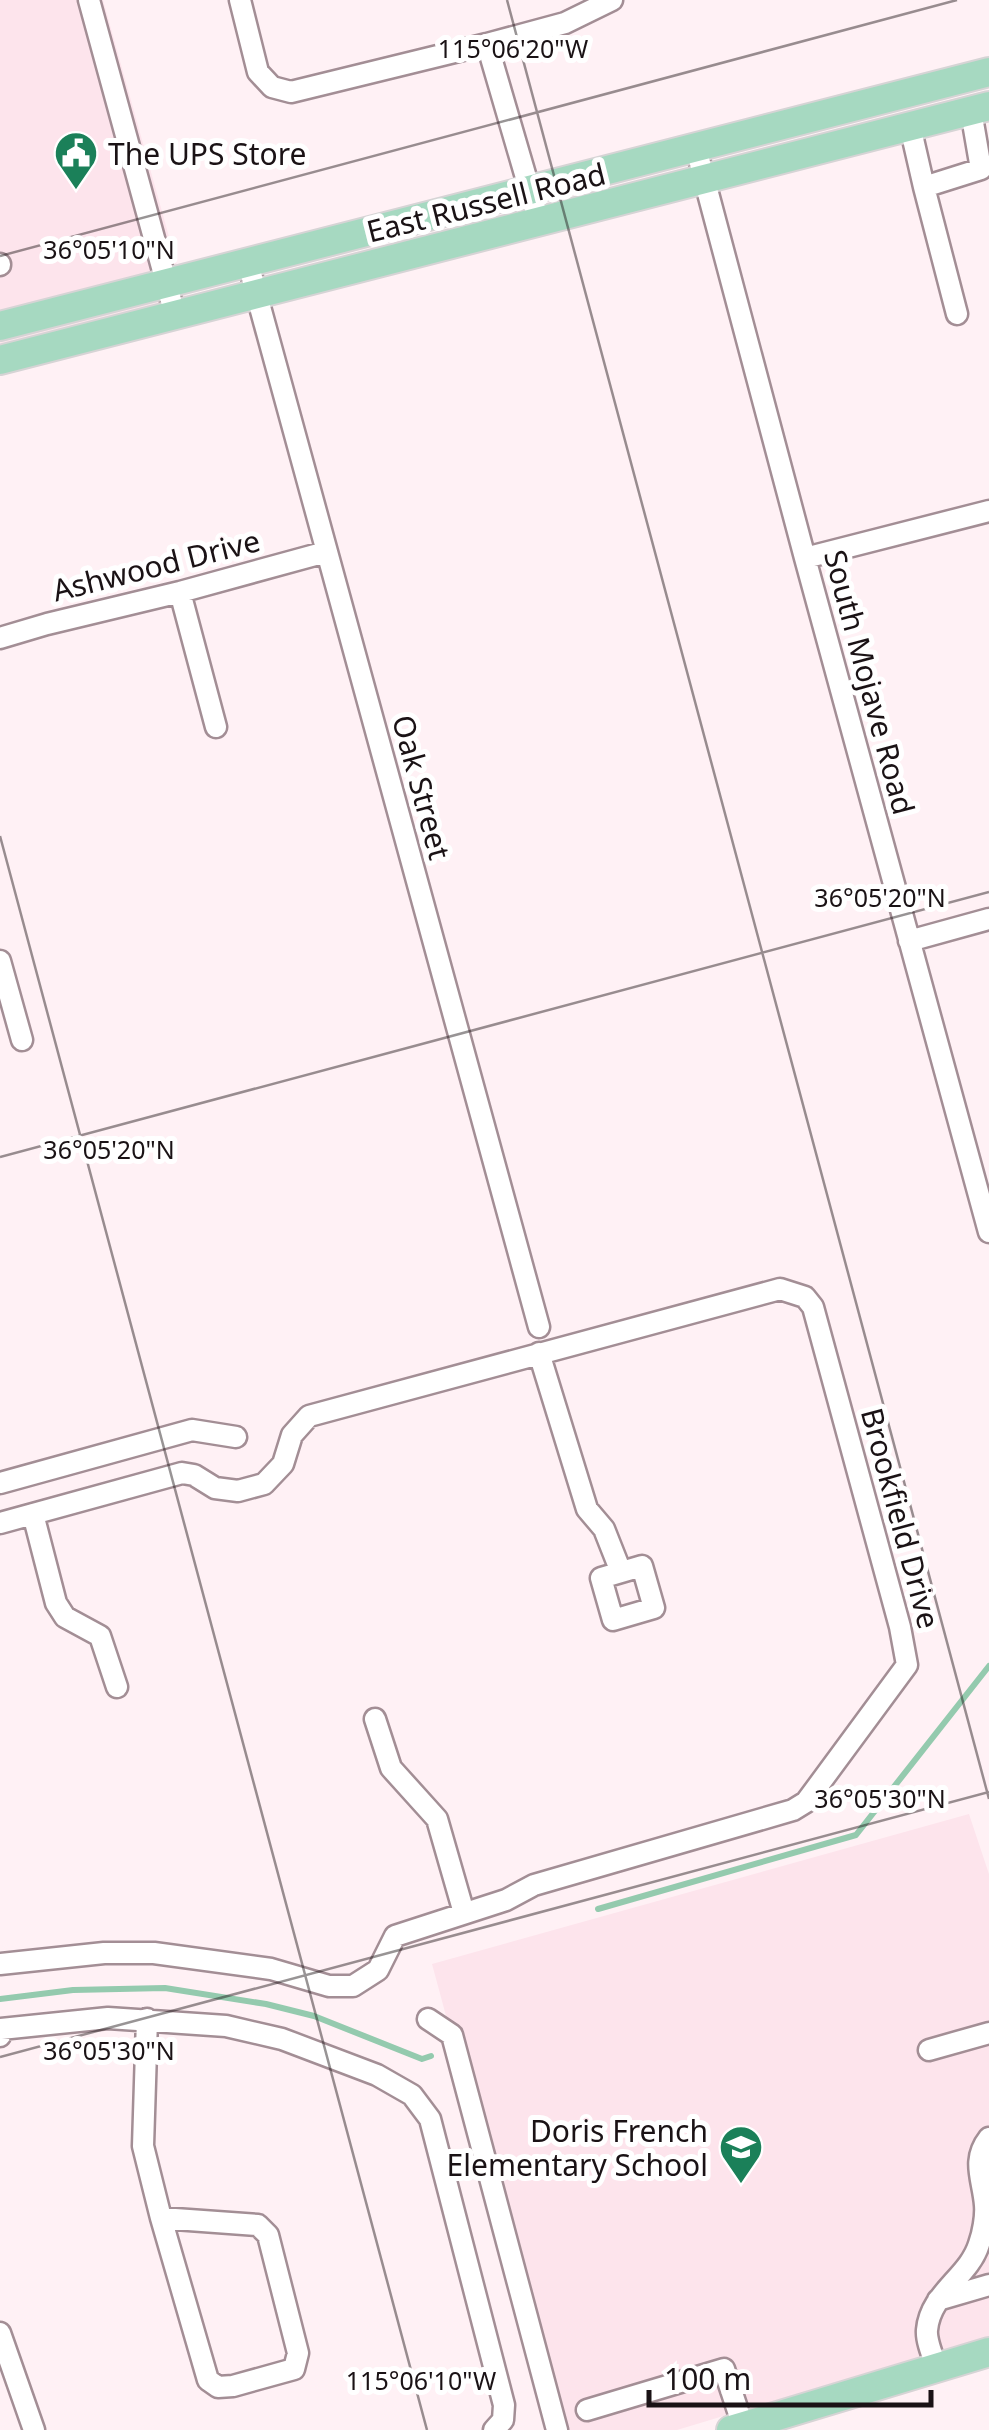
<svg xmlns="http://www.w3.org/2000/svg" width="989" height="2430" font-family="'Noto Sans',sans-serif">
	<rect width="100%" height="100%" fill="#fff1f5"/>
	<path fill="#fde4ec" d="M 0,0 L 103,0 L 190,312 L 0,361 Z
		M 969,1814 L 989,1874 L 989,2336 L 677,2430 L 558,2430 L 432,1964 Z"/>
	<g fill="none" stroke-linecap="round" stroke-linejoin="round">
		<path stroke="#94caae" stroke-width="6" d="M 598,1909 L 856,1835 L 989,1666
			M 0,1999 L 73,1990 L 165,1988 L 266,2004 L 314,2016 L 422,2059 L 431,2056"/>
		<g stroke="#a38e95" stroke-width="25">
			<path id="minor" d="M 89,0 L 175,315
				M 240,0 L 258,72 L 272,87 L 291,92 L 487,44 L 565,23 L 612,0
				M 487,44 L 539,222
				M 910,126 L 924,187
				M 696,148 L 805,558 L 989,1232
				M 248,263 L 539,1327
				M 0,264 L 0,265
				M 957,314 L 924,187 L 981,169 L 971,111
				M 805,558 L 989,511
				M 180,592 L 216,727
				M 0,638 L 47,624 L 180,592 L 326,552
				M 909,941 L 989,919
				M 0,961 L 22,1040
				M 539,1353 L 587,1509 L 604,1529 L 621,1572
				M 0,1483 L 192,1430 L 236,1437
				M 33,1514 L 56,1603 L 65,1617 L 100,1636 L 117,1687
				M 0,1523 L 182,1473 L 194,1475 L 215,1488 L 238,1491 L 264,1484 L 283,1464 L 292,1435 L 309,1416 L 780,1289 L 805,1297 L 813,1307 L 900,1627 L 907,1665 L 806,1802 L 793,1810 L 534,1885 L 506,1900 L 395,1936 L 378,1970 L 353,1986 L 329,1986 L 271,1969 L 154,1953 L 104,1953 L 0,1964
				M 642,1566 L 654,1608 L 613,1620 L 601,1578 Z
				M 375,1719 L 391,1768 L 437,1819 L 464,1913
				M 147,2019 L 143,2146 L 161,2218
				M 428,2019 L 452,2035 L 557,2430
				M 0,2036 L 1,2029 L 108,2018 L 226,2026 L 282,2039 L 377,2075 L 412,2095 L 430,2119 L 504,2405 L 503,2420 L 494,2430
				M 929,2050 L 989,2033
				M 161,2218 L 258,2225 L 268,2235 L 298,2353 L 294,2369 L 233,2386 L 218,2387 L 208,2380 Z
				M 938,2300 L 989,2285
				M 0,2333 L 34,2430
				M 937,2368 C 933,2357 926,2341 927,2330 C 930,2293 969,2277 979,2244 C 983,2233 986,2216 985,2205 C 983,2179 971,2161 989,2138
				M 587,2410 L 724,2369 L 743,2426"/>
		</g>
		<g stroke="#d6d4d5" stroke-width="32">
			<path id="major" d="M 0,326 L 989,72
				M 0,360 L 989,106
				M 731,2430 L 989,2352"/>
		</g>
		<use href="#minor" stroke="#fff" stroke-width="20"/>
		<use href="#major" stroke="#a6d9c1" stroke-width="28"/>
	</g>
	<path fill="none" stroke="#1a1215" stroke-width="2.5" stroke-opacity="0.45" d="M 507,0 L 989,1799M 0,256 L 957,0M 0,836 L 427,2430M 0,1157 L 989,892M 0,2057 L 989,1792"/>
	<defs>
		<g id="civic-pin" transform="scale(2.25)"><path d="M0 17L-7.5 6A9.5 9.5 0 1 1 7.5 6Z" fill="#1b8059" stroke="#fff"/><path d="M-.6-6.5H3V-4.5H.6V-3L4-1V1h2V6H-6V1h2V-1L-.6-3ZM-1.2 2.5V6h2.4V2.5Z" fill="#fff"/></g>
		<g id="school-pin" transform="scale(2.25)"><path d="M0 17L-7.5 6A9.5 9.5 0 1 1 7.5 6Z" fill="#1b8059" stroke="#fff"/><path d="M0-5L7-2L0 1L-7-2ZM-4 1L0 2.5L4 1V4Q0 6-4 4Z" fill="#fff"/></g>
	</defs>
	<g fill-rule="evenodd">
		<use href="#civic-pin" x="76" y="153"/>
		<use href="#school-pin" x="741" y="2147"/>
	</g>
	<g text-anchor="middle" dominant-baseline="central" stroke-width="10" stroke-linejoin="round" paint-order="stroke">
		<g font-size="30" fill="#1a1215" stroke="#fff" text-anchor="start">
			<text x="108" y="153">The UPS Store</text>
			<text x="708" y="2130" text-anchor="end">Doris French<tspan x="708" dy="34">Elementary School</tspan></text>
		</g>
		<g font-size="30" fill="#1a1215" stroke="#fff">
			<text transform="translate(486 202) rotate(-14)">East Russell Road</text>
			<text transform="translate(156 565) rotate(-14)">Ashwood Drive</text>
			<text transform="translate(870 682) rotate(75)">South Mojave Road</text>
			<text transform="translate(422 787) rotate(75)">Oak Street</text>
			<text transform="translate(901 1518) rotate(75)">Brookfield Drive</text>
		</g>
	</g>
	<g font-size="25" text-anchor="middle" fill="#1a1215" stroke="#fff" stroke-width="10" stroke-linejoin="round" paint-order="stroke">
		<text x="513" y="58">115°06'20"W</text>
		<text x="109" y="259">36°05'10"N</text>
		<text x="880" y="907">36°05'20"N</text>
		<text x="109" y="1159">36°05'20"N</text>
		<text x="880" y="1808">36°05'30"N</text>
		<text x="109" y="2060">36°05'30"N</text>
		<text x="421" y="2390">115°06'10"W</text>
	</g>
	<path d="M649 2390v15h282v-15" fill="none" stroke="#1a1215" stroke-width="5"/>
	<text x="664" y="2390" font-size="30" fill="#1a1215" stroke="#ffffff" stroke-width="8" paint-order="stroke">100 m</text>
</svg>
